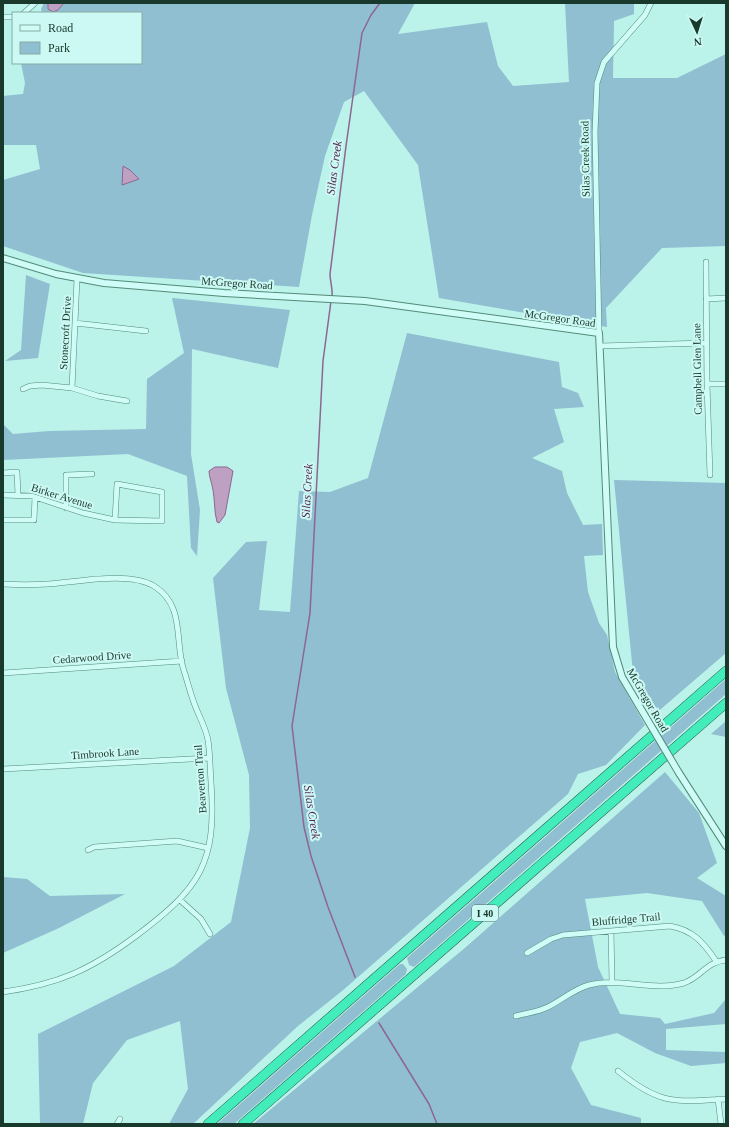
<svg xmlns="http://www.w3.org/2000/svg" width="729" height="1127" font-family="Georgia,serif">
	<rect width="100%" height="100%" fill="#bbf2ea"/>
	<path fill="#8fbfd1" d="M 44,3 L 415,3 L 398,34 L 487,22 L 498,66 L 513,86 L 569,82 L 565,3 L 634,3 L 634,14 L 614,21 L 613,78 L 677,78 L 726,54 L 726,246 L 662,248 L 606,308 L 607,327 L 439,298 L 418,165 L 364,91 L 344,102 L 325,156 L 312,215 L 299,287 L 83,273 L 3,246 L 3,180 L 40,169 L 36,145 L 3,145 L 3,96 L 23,94 L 25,83 L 21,63 L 141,63 L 141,13 L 42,13 L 41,9 Z
		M 26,275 L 50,284 L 38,358 L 5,361 L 21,350 Z
		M 172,298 L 290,310 L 278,368 L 192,349 L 191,454 L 200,510 L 197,556 L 191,548 L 187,476 L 128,454 L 3,460 L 3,424 L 13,434 L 49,431 L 146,429 L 147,379 L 184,353 Z
		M 407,333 L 559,362 L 562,387 L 578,393 L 584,407 L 554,409 L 564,442 L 532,458 L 562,471 L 567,493 L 583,525 L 602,524 L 603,555 L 584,556 L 588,592 L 599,623 L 607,635 L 615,672 L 645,725 L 606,765 L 578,774 L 568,794 L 342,991 L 298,1026 L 193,1124 L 169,1124 L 188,1089 L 180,1021 L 127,1040 L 93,1083 L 83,1124 L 40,1124 L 38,1034 L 174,966 L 231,922 L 250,828 L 249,775 L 226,688 L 213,578 L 246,542 L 267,541 L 259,610 L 290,612 L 299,491 L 330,492 L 368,478 Z
		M 614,480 L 726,483 L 726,653 L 654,715 L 634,683 Z
		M 726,679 L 726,694 L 414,967 L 409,965 L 407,958 Z
		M 726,721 L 726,737 L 711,734 Z
		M 665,772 L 699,813 L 717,863 L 697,878 L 726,896 L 726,935 L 724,936 L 702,901 L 647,893 L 585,899 L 598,967 L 620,1014 L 660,1018 L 665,1024 L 714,1013 L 726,999 L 726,1024 L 666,1029 L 666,1050 L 726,1052 L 726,1063 L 691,1066 L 655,1053 L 617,1033 L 580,1042 L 571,1068 L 591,1105 L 641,1118 L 641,1124 L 253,1124 L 466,947 Z
		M 3,877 L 27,879 L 50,896 L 125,894 L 59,928 L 3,953 Z
		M 400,964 L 403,964 L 407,969 L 406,974 L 234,1124 L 217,1124 Z"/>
	<path fill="#bea0c2" stroke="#8d6791" d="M 48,3 L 64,3 L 58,10 L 53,12 L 48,9 Z
		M 123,166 L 130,170 L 139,179 L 122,185 Z
		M 215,467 L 227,467 L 233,471 L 225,515 L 219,523 L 217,522 C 214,511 215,501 213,490 C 212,483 209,477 209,471 Z"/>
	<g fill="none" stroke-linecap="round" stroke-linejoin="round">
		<path stroke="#8d6791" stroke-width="1.5" d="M 332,297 C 333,288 330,282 330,274 L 346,146 L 362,33 L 371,15 L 380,3
			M 331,301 L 323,361 L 310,613 L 292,726 L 304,827 L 311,856 L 328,907 L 355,977
			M 379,1023 L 429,1104 L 437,1124"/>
		<g stroke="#538b79" stroke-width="6">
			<path id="minor" d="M 24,13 L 35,3
				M 3,17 L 13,17
				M 706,262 L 707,384 L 710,475
				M 706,299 L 726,298
				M 75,323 L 146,331
				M 599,333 L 595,132 L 597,83 L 604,62 L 645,15 L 651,3
				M 600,346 L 706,343
				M 707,384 L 726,384
				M 72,388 L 77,279
				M 23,389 L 30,386 L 42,385 L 72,388 L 98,396 L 127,401
				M 3,473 L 17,472 L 18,495
				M 117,484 L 162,492 L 162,521 L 115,520 Z
				M 3,495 L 32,496 L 83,513 L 115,520
				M 66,508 L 66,475 L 92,474
				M 3,520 L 34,520 L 35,497
				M 3,584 C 18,585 33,585 48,584 C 78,582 129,571 154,586 C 186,606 174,642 184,671 C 188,683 191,696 196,708 C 200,718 206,729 208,740 C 210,753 210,768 211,782 C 217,864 200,888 136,936 C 90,970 59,984 3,992
				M 3,673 L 182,661
				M 3,769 L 209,758
				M 88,850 L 94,847 L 177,841 L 208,848
				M 180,900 L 201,919 L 210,934
				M 611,931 L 612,982
				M 527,953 L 551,939 L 563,935 L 670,926 C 693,930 704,943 716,961
				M 516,1016 C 527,1013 538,1012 548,1007 C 562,1000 574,989 589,985 C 620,977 653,992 684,983 C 701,977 706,962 726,960
				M 618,1071 C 660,1105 674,1102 726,1099
				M 718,1099 L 721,1124
				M 117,1124 L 120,1119"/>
		</g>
		<g stroke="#538b79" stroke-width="8">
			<path id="tertiary" d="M 3,258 L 56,274 L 104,283 L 224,293 L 365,301 L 599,333 L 613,647 L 622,677 L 638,704
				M 679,773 L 726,846"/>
		</g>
		<g stroke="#295846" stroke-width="10">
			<path id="motorway" d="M 208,1124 L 726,671
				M 243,1124 L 726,703"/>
		</g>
		<use href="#minor" stroke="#cffcf6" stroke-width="5"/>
		<use href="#tertiary" stroke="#cffcf6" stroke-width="6"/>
		<use href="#motorway" stroke="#42ecbb" stroke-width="9"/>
		<g stroke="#538b79" stroke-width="8" stroke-linecap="butt">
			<path id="tertiary-bridge" d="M 638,704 L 679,773"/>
		</g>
		<use href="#tertiary-bridge" stroke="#cffcf6" stroke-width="6"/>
	</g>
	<g text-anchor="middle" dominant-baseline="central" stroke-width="4" stroke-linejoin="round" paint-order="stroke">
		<rect fill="#ccf9f3" stroke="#4f7368" stroke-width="1" x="472" y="905" width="26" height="16" rx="3"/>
		<g font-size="10" font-weight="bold" fill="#1a392d">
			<text x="485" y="913">I 40</text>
		</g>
		<g font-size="11" fill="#1a392d" stroke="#ccf9f3">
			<text transform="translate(585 159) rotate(-91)">Silas Creek Road</text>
			<text transform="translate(237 283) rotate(4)">McGregor Road</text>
			<text transform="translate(560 318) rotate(8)">McGregor Road</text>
			<text transform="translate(65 333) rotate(-87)">Stonecroft Drive</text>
			<text transform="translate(697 369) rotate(-91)">Campbell Glen Lane</text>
			<text transform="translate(62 496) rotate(17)">Birker Avenue</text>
			<text transform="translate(92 657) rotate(-4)">Cedarwood Drive</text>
			<text transform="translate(648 700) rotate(60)">McGregor Road</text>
			<text transform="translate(105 753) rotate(-4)">Timbrook Lane</text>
			<text transform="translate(200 779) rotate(-94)">Beaverton Trail</text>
			<text transform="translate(626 919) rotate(-5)">Bluffridge Trail</text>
		</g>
		<g font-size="12" font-style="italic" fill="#5a2756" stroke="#ccf9f3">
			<text transform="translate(334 168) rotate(-82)">Silas Creek</text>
			<text transform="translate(307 491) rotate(-87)">Silas Creek</text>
			<text transform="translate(312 812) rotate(81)">Silas Creek</text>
		</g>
	</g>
	<rect width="729" height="1127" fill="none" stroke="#1a392d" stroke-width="8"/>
	<rect x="12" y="12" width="130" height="52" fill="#ccf9f3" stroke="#85aca4"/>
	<rect x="20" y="25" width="20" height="6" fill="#cffcf6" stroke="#85aca4"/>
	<text x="48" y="32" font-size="12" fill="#1a392d">Road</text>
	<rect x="20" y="42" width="20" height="12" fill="#8fbfd1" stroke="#85aca4"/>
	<text x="48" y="52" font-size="12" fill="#1a392d">Park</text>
	<g transform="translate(697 32) rotate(176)" stroke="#ccf9f3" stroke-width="3" paint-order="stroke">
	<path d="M0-3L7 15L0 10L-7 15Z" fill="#1a392d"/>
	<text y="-6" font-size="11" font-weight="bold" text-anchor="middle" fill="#1a392d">N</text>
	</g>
</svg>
